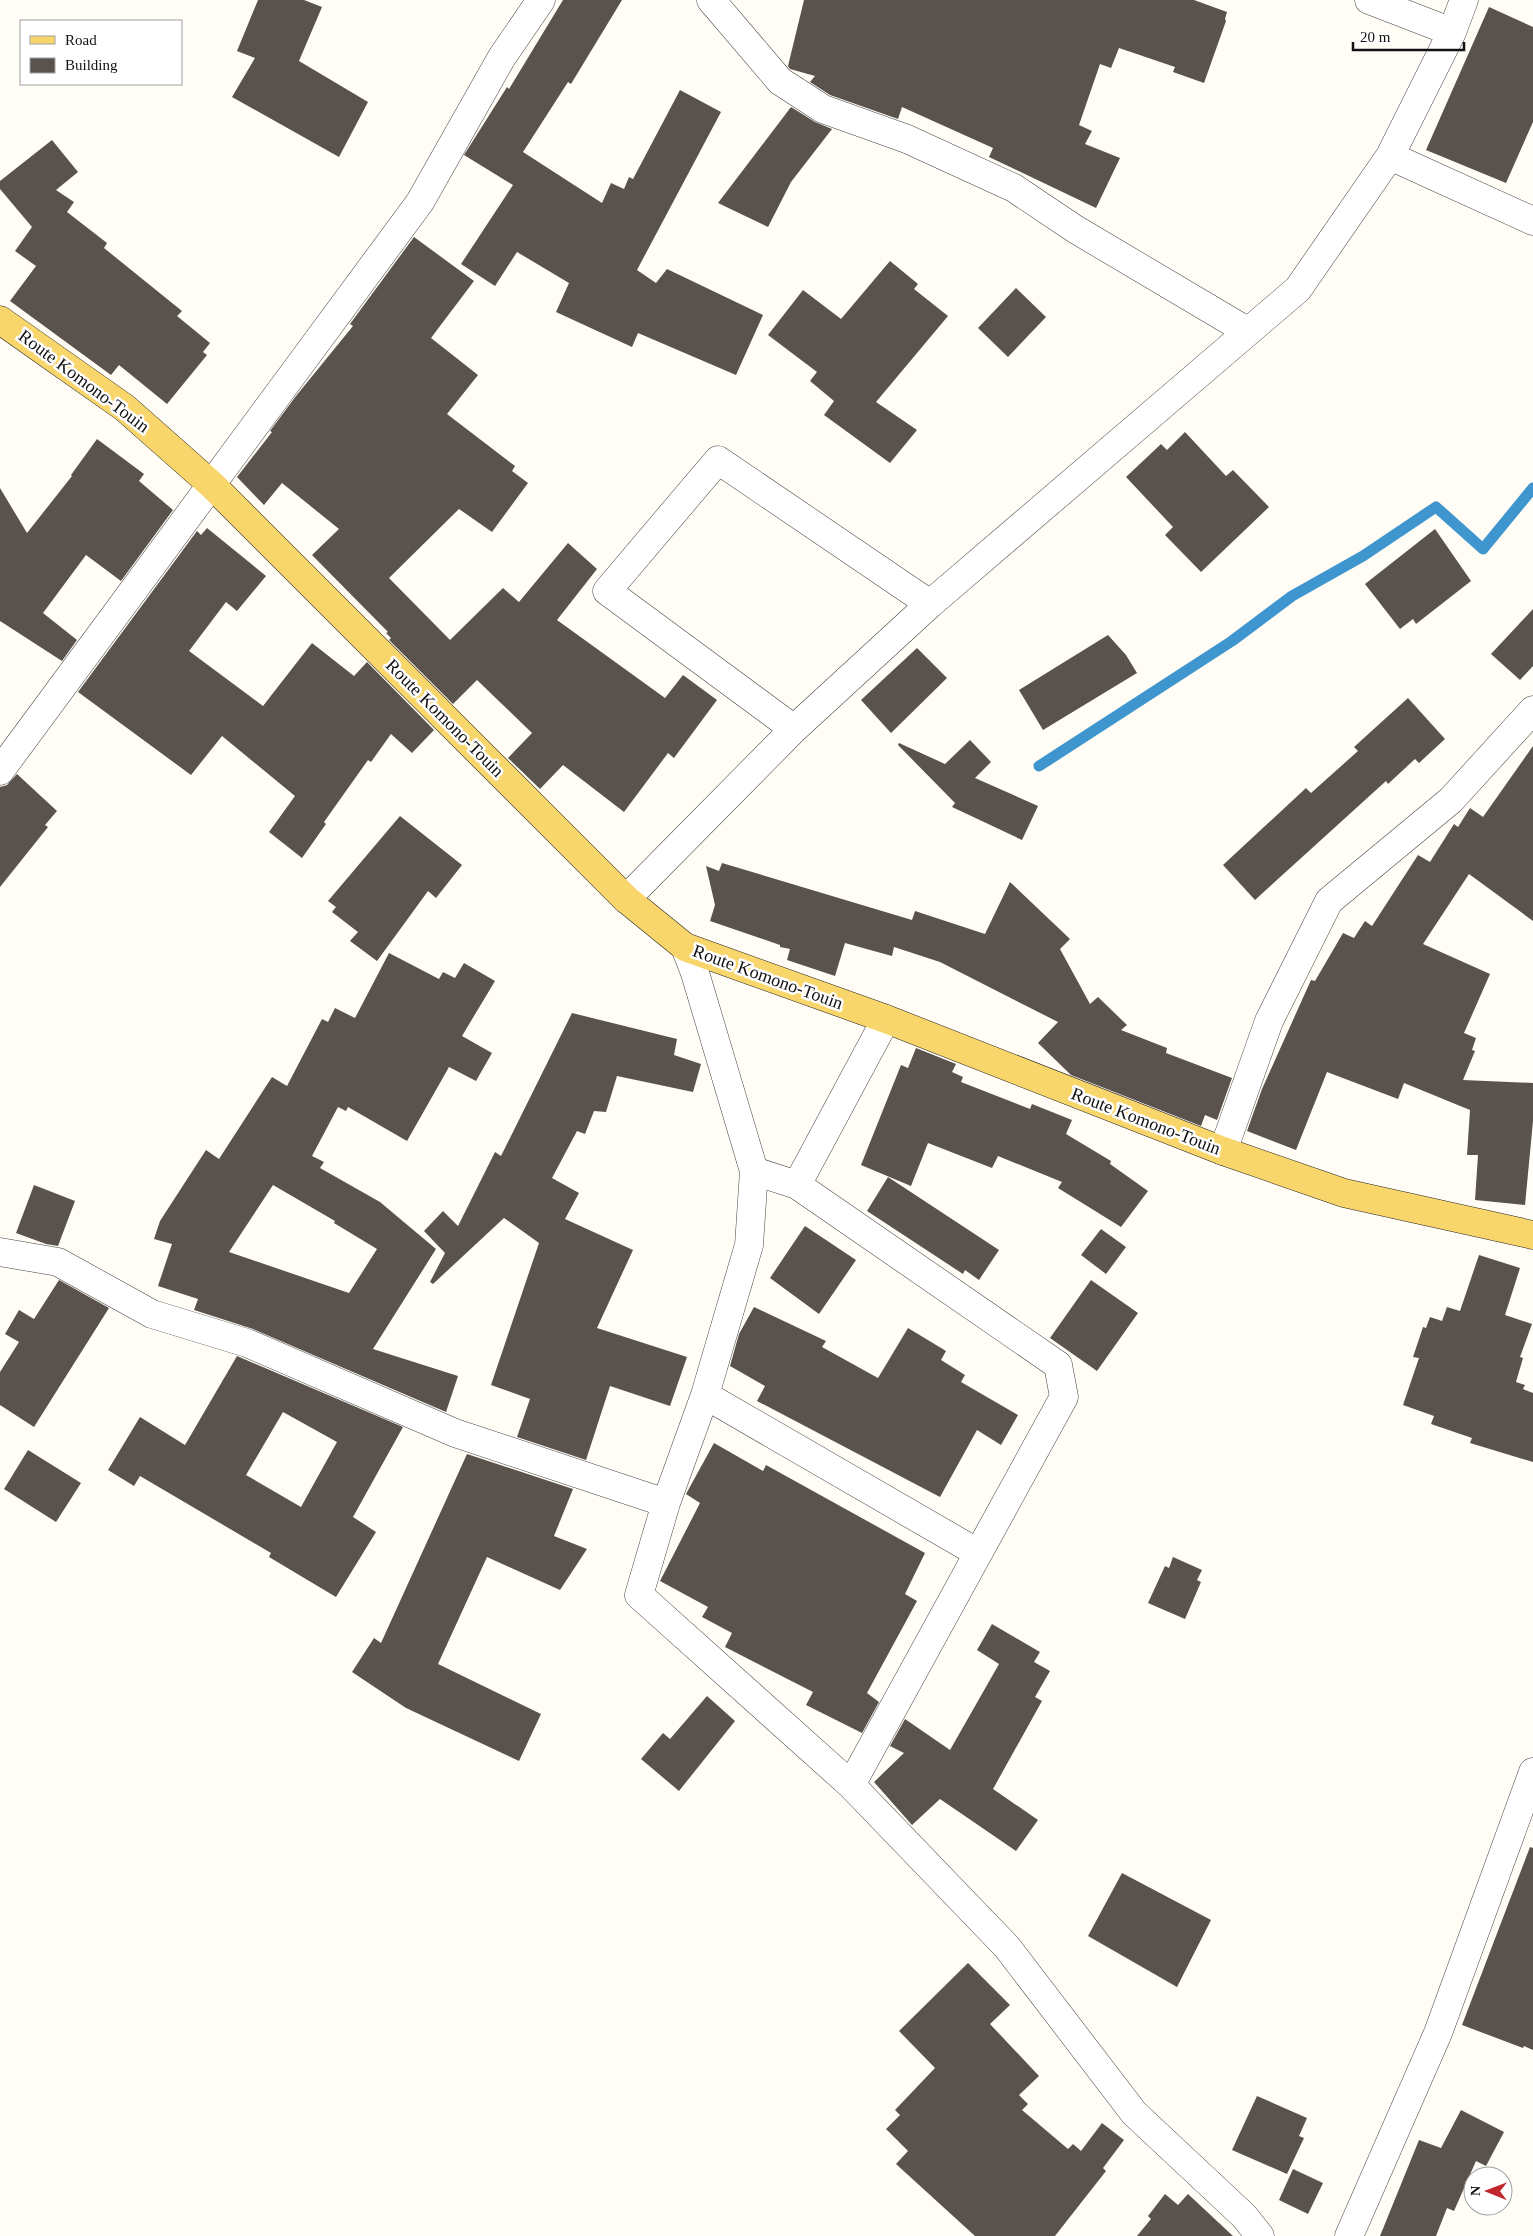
<svg xmlns="http://www.w3.org/2000/svg" width="1533" height="2236" font-family="'Times New Roman',serif">
	<rect width="100%" height="100%" fill="#fffdf5"/>
	<g fill="none" stroke-linecap="round" stroke-linejoin="round">
		<path stroke="#3f96cf" stroke-width="11" d="M 1039,766 L 1232,641 L 1292,596 L 1363,556 L 1436,507 L 1483,549 L 1533,488"/>
	</g>
	<path fill="#5a524d" fill-rule="evenodd" d="M 258,0 L 304,0 L 322,7 L 299,61 L 368,102 L 339,157 L 232,97 L 255,58 L 237,51 Z
		M 563,0 L 622,0 L 571,84 L 568,82 L 523,152 L 602,203 L 611,183 L 624,189 L 629,177 L 633,179 L 680,90 L 721,112 L 637,270 L 656,283 L 667,269 L 763,315 L 736,375 L 638,333 L 632,347 L 556,312 L 569,283 L 517,252 L 495,286 L 461,264 L 513,185 L 464,155 L 507,87 L 509,89 Z
		M 804,0 L 1194,0 L 1227,12 L 1225,19 L 1226,21 L 1204,83 L 1173,72 L 1175,67 L 1119,48 L 1111,68 L 1100,64 L 1079,125 L 1092,131 L 1085,144 L 1120,158 L 1096,208 L 989,157 L 993,148 L 902,107 L 898,119 L 830,95 L 810,82 L 815,76 L 790,69 L 788,66 Z
		M 1489,7 L 1533,27 L 1533,122 L 1506,183 L 1426,150 Z
		M 791,107 L 815,122 L 832,129 L 791,182 L 768,227 L 718,203 Z
		M 52,140 L 78,172 L 56,190 L 74,202 L 67,212 L 107,243 L 104,248 L 182,311 L 177,316 L 210,343 L 203,352 L 207,355 L 167,404 L 119,365 L 111,375 L 10,301 L 36,266 L 15,251 L 32,227 L 0,189 L 0,181 Z
		M 414,237 L 474,281 L 431,338 L 478,375 L 447,414 L 515,466 L 512,471 L 528,483 L 492,532 L 459,509 L 389,578 L 450,640 L 503,588 L 519,602 L 568,543 L 597,569 L 557,620 L 665,698 L 683,675 L 717,700 L 674,758 L 668,753 L 624,812 L 563,765 L 540,789 L 508,758 L 532,733 L 477,680 L 453,704 L 389,640 L 391,638 L 386,633 L 388,632 L 312,555 L 339,529 L 282,483 L 264,505 L 237,477 L 272,432 L 270,431 L 296,396 L 353,326 L 350,324 Z
		M 890,261 L 918,284 L 914,289 L 948,316 L 876,402 L 917,430 L 890,463 L 824,415 L 834,401 L 810,381 L 817,372 L 768,335 L 803,290 L 841,319 Z
		M 1016,288 L 1046,317 L 1008,357 L 978,328 Z
		M 1185,432 L 1226,476 L 1233,470 L 1269,507 L 1201,572 L 1165,535 L 1173,527 L 1126,477 L 1161,444 L 1167,450 Z
		M 97,439 L 144,474 L 139,481 L 173,510 L 121,581 L 86,555 L 43,613 L 77,640 L 62,661 L 0,621 L 0,488 L 27,533 L 72,476 L 71,475 Z
		M 207,528 L 266,576 L 237,611 L 226,602 L 189,651 L 263,706 L 312,643 L 354,676 L 367,662 L 434,730 L 412,753 L 391,734 L 371,762 L 368,760 L 324,822 L 326,824 L 302,858 L 269,832 L 295,796 L 222,736 L 191,775 L 78,692 L 197,531 L 201,535 Z
		M 1435,529 L 1471,581 L 1416,624 L 1413,619 L 1400,629 L 1365,584 Z
		M 1533,609 L 1533,666 L 1520,680 L 1491,654 Z
		M 1108,635 L 1126,655 L 1137,673 L 1043,730 L 1019,690 Z
		M 917,648 L 947,678 L 891,733 L 861,700 Z
		M 1408,698 L 1445,739 L 1419,763 L 1415,759 L 1388,784 L 1386,781 L 1255,900 L 1223,865 L 1306,788 L 1311,793 L 1358,751 L 1354,747 Z
		M 970,740 L 991,762 L 975,778 L 1038,806 L 1022,840 L 952,807 L 955,803 L 898,745 L 899,743 L 945,764 Z
		M 1533,746 L 1533,921 L 1469,874 L 1423,944 L 1490,974 L 1464,1033 L 1476,1038 L 1472,1050 L 1475,1051 L 1463,1080 L 1533,1083 L 1533,1121 L 1525,1205 L 1475,1200 L 1478,1155 L 1467,1155 L 1470,1110 L 1404,1083 L 1398,1099 L 1327,1072 L 1296,1150 L 1247,1131 L 1262,1089 L 1311,980 L 1315,981 L 1343,933 L 1354,938 L 1365,921 L 1372,926 L 1418,855 L 1430,862 L 1454,824 L 1458,827 L 1470,808 L 1483,817 Z
		M 17,774 L 57,811 L 45,825 L 48,827 L 0,887 L 0,787 L 7,785 Z
		M 400,816 L 462,865 L 436,898 L 428,891 L 377,961 L 350,941 L 358,932 L 332,912 L 336,907 L 328,901 Z
		M 722,863 L 912,920 L 915,911 L 985,934 L 1010,882 L 1070,939 L 1060,949 L 1090,1004 L 1098,997 L 1127,1025 L 1121,1030 L 1167,1048 L 1166,1053 L 1232,1078 L 1217,1120 L 1205,1115 L 1201,1126 L 1071,1075 L 1038,1043 L 1058,1022 L 940,962 L 894,947 L 892,956 L 845,943 L 835,976 L 787,960 L 790,949 L 780,947 L 780,945 L 710,921 L 715,905 L 706,866 L 719,871 Z
		M 389,953 L 439,979 L 443,972 L 455,978 L 464,963 L 495,981 L 462,1036 L 492,1053 L 476,1081 L 449,1067 L 407,1141 L 348,1107 L 346,1111 L 338,1107 L 312,1156 L 324,1162 L 320,1168 L 380,1202 L 436,1249 L 373,1349 L 458,1376 L 446,1412 L 253,1329 L 194,1310 L 198,1299 L 158,1286 L 172,1244 L 154,1239 L 160,1221 L 206,1150 L 219,1159 L 272,1077 L 287,1086 L 322,1019 L 328,1022 L 335,1008 L 355,1018 ZM 273,1185 L 335,1221 L 334,1223 L 377,1249 L 349,1293 L 229,1252 Z
		M 572,1013 L 677,1039 L 674,1055 L 701,1064 L 693,1092 L 617,1076 L 606,1112 L 594,1111 L 585,1134 L 577,1131 L 552,1178 L 579,1193 L 565,1219 L 633,1250 L 597,1328 L 687,1357 L 670,1406 L 610,1386 L 586,1460 L 517,1437 L 530,1399 L 491,1385 L 539,1243 L 504,1218 L 433,1284 L 430,1282 L 445,1253 L 424,1231 L 443,1211 L 458,1226 L 495,1152 L 501,1156 Z
		M 916,1048 L 956,1064 L 952,1072 L 963,1077 L 961,1082 L 1030,1109 L 1032,1104 L 1072,1120 L 1066,1134 L 1111,1161 L 1110,1164 L 1148,1191 L 1121,1227 L 1058,1188 L 1062,1182 L 998,1156 L 992,1168 L 928,1143 L 911,1186 L 861,1165 L 901,1065 L 908,1068 Z
		M 888,1177 L 999,1250 L 979,1280 L 965,1270 L 963,1274 L 867,1211 Z
		M 34,1185 L 75,1201 L 58,1246 L 46,1244 L 16,1233 Z
		M 805,1226 L 856,1260 L 819,1314 L 770,1278 Z
		M 1101,1229 L 1126,1247 L 1106,1274 L 1081,1255 Z
		M 1479,1255 L 1520,1268 L 1505,1315 L 1532,1324 L 1520,1357 L 1523,1358 L 1516,1382 L 1525,1385 L 1523,1389 L 1533,1393 L 1533,1462 L 1470,1443 L 1472,1438 L 1431,1424 L 1434,1416 L 1403,1405 L 1419,1358 L 1413,1357 L 1423,1327 L 1426,1328 L 1430,1317 L 1442,1321 L 1447,1307 L 1460,1311 Z
		M 59,1280 L 109,1308 L 34,1427 L 0,1405 L 0,1372 L 19,1342 L 5,1334 L 19,1310 L 34,1319 Z
		M 1091,1280 L 1138,1313 L 1097,1371 L 1050,1338 Z
		M 754,1307 L 826,1341 L 822,1347 L 878,1378 L 908,1328 L 946,1351 L 941,1360 L 965,1375 L 961,1382 L 1018,1415 L 1001,1445 L 977,1430 L 940,1497 L 757,1401 L 765,1386 L 730,1366 L 739,1334 Z
		M 237,1356 L 403,1427 L 353,1517 L 376,1532 L 336,1597 L 269,1557 L 271,1553 L 140,1476 L 134,1486 L 108,1470 L 140,1417 L 185,1445 ZM 283,1412 L 337,1442 L 301,1507 L 246,1475 Z
		M 714,1443 L 763,1471 L 766,1465 L 925,1553 L 905,1594 L 917,1601 L 867,1693 L 879,1702 L 862,1733 L 806,1705 L 813,1692 L 725,1647 L 732,1633 L 702,1617 L 708,1607 L 660,1581 L 700,1503 L 686,1494 Z
		M 28,1450 L 81,1483 L 56,1522 L 4,1489 Z
		M 467,1454 L 573,1489 L 554,1536 L 587,1549 L 560,1590 L 487,1557 L 438,1664 L 541,1714 L 519,1761 L 406,1708 L 352,1672 L 374,1638 L 381,1643 Z
		M 1173,1557 L 1202,1570 L 1197,1580 L 1201,1582 L 1185,1619 L 1148,1603 L 1165,1566 L 1169,1568 Z
		M 992,1624 L 1040,1652 L 1034,1662 L 1050,1671 L 1035,1697 L 1042,1701 L 993,1789 L 1038,1820 L 1016,1851 L 940,1799 L 912,1825 L 874,1782 L 904,1753 L 890,1746 L 905,1719 L 950,1750 L 999,1664 L 977,1650 Z
		M 707,1696 L 735,1721 L 679,1791 L 641,1759 L 663,1733 L 670,1739 Z
		M 1530,1847 L 1533,1848 L 1533,2050 L 1524,2046 L 1523,2048 L 1462,2025 Z
		M 1122,1873 L 1211,1920 L 1177,1987 L 1088,1936 Z
		M 968,1963 L 1010,2005 L 990,2024 L 1039,2076 L 1019,2095 L 1028,2104 L 1022,2110 L 1068,2149 L 1073,2144 L 1081,2151 L 1102,2123 L 1124,2140 L 1103,2168 L 1106,2171 L 1055,2236 L 975,2236 L 896,2164 L 908,2151 L 886,2129 L 900,2115 L 895,2110 L 935,2068 L 899,2031 Z
		M 1257,2096 L 1307,2118 L 1299,2136 L 1304,2138 L 1287,2174 L 1232,2150 Z
		M 1461,2110 L 1504,2132 L 1486,2166 L 1476,2161 L 1454,2211 L 1447,2208 L 1436,2236 L 1380,2236 L 1419,2140 L 1441,2148 Z
		M 1293,2169 L 1323,2183 L 1308,2214 L 1279,2200 Z
		M 1165,2194 L 1178,2205 L 1188,2194 L 1233,2236 L 1137,2236 L 1151,2219 L 1148,2216 Z"/>
	<g fill="none" stroke-linecap="round" stroke-linejoin="round">
		<g stroke="#444" stroke-width="29">
			<path id="minor" d="M 711,0 L 780,81 L 823,109 L 907,139 L 1014,188 L 1075,229 L 1247,331
				M 1369,0 L 1452,32
				M 1390,156 L 1533,221
				M 794,729 L 607,591 L 718,460 L 930,604
				M 0,771 L 420,202 L 502,57 L 541,0
				M 626,899 L 794,729 L 930,604 L 1298,289 L 1390,156 L 1452,32 L 1464,0
				M 685,947 L 695,973 L 754,1171 L 749,1245 L 705,1395 L 666,1503 L 639,1595 L 851,1785 L 1007,1947 L 1134,2113 L 1244,2216 L 1260,2236
				M 1223,1151 L 1269,1021 L 1329,901 L 1451,800 L 1533,710
				M 754,1171 L 797,1185 L 886,1019
				M 797,1185 L 1058,1365 L 1064,1397 L 851,1785
				M 0,1252 L 58,1262 L 152,1314 L 247,1343 L 455,1433 L 666,1503
				M 705,1395 L 978,1553
				M 1349,2236 L 1438,2033 L 1533,1772"/>
		</g>
		<g stroke="#222" stroke-width="29">
			<path id="major" d="M 0,320 L 125,408 L 212,485 L 626,899 L 685,947 L 886,1019 L 1223,1151 L 1344,1193 L 1533,1235"/>
		</g>
		<use href="#minor" stroke="#fff" stroke-width="28"/>
		<use href="#major" stroke="#f9d66b" stroke-width="28"/>
	</g>
	<g text-anchor="middle" dominant-baseline="central" stroke-width="5" stroke-linejoin="round" paint-order="stroke">
		<g font-size="18" fill="#111" stroke="#fff">
			<text transform="translate(84 381) rotate(37)">Route Komono-Touin</text>
			<text transform="translate(445 718) rotate(45)">Route Komono-Touin</text>
			<text transform="translate(768 977) rotate(20)">Route Komono-Touin</text>
			<text transform="translate(1146 1121) rotate(21)">Route Komono-Touin</text>
		</g>
	</g>
	<rect x="20" y="20" width="162" height="65" fill="#ffffff" stroke="#a0a0a0"/>
	<rect x="30" y="36" width="25" height="8" fill="#f9d66b" stroke="#a0a0a0"/>
	<text x="65" y="45" font-size="15" fill="#111111">Road</text>
	<rect x="30" y="58" width="25" height="15" fill="#5a524d" stroke="#a0a0a0"/>
	<text x="65" y="70" font-size="15" fill="#111111">Building</text>
	<g transform="translate(1488 2191) rotate(271)"><circle r="24" fill="#ffffff" stroke="#a0a0a0"/>
	<path d="M0-4L9 19L0 12L-9 19Z" fill="#c4262e"/>
	<text y="-8" font-size="14" font-weight="bold" text-anchor="middle" fill="#111111">N</text>
	</g>
	<path d="M1353 42v8h111v-8" fill="none" stroke="#111111" stroke-width="2.5"/>
	<text x="1360" y="42" font-size="15" fill="#111111" stroke="#ffffff" stroke-width="4" paint-order="stroke">20 m</text>
</svg>
